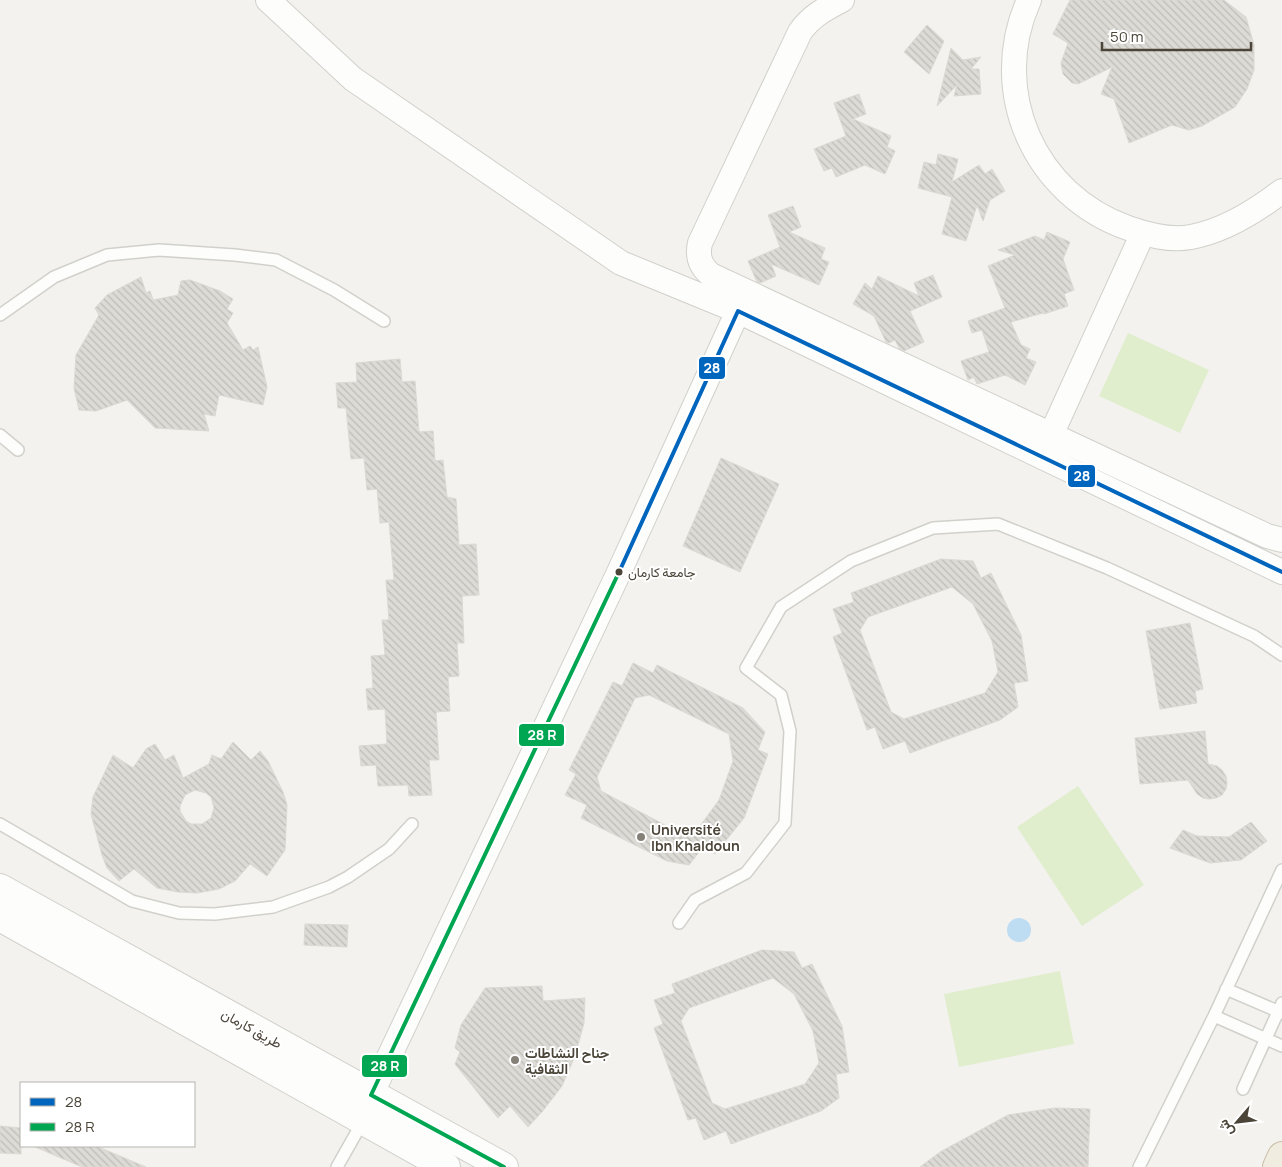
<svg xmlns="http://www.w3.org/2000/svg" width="1282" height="1167" font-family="Manrope,Vazirmatn,sans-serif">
	<defs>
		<pattern id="building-back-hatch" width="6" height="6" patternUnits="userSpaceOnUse" patternTransform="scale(1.25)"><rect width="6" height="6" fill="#dddbd6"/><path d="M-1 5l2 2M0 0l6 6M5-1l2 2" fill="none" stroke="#bfbdb8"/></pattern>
	</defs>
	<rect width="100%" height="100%" fill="#f3f2ee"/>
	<path fill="#e0eece" d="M 1128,333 L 1209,370 L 1180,433 L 1099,396 Z
		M 1078,786 L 1144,885 L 1082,926 L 1017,827 Z
		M 1060,971 L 1074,1044 L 959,1067 L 944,994 Z"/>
	<path fill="#bedcf2" d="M1007 930a12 12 0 1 1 24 0a12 12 0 1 1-24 0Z"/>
	<path fill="url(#building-back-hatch)" stroke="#dcd9d3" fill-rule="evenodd" d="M 1070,0 L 1224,0 L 1246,17 L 1254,45 L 1254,70 L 1247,89 L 1235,107 L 1202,126 L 1189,130 L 1172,125 L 1129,143 L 1114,99 L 1101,94 L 1112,67 L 1078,84 L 1072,83 L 1063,74 L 1061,63 L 1068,43 L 1053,34 Z
		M 927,25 L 944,41 L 929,74 L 904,52 Z
		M 951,48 L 963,60 L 981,57 L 971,69 L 979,69 L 981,94 L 954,96 L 957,85 L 937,106 Z
		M 859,94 L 866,114 L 853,119 L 891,136 L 887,147 L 895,151 L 885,174 L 865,165 L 836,177 L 832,168 L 824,171 L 814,149 L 846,136 L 834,103 Z
		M 938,154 L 958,159 L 952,182 L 979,165 L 985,174 L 992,169 L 1005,191 L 990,200 L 983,221 L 977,205 L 966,241 L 942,234 L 952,197 L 918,188 L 924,162 L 936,165 Z
		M 793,206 L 801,227 L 789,232 L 825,248 L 821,259 L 829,262 L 819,285 L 771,264 L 776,276 L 760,283 L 757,282 L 748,261 L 780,247 L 768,215 Z
		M 1047,232 L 1070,242 L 1063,259 L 1074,290 L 1064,294 L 1068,306 L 1044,314 L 1043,313 L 1011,322 L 1021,345 L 1030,349 L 1026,358 L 1036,362 L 1025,385 L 1005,375 L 977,384 L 974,377 L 968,380 L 961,361 L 989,352 L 982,330 L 972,333 L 968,321 L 1005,308 L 988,266 L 1015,255 L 998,250 L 1035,236 L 1044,240 Z
		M 933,275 L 942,297 L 910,311 L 924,342 L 904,351 L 899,348 L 895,340 L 889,343 L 886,342 L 874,316 L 853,304 L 865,283 L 872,289 L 878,276 L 919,296 L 914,283 Z
		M 141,277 L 146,293 L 150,291 L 153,300 L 178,295 L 181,281 L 190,280 L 220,291 L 233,299 L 227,309 L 233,313 L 227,323 L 243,350 L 250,346 L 253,350 L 258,347 L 267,387 L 263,405 L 219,395 L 215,416 L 204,414 L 209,431 L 155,428 L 127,400 L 96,411 L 79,410 L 74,388 L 76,355 L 99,315 L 95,308 L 107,295 Z
		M 400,359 L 402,382 L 415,381 L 419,432 L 433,431 L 435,461 L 443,460 L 447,497 L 456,499 L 459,545 L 476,544 L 479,595 L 462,596 L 464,643 L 457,643 L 459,676 L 448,677 L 450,711 L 436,712 L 439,760 L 429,760 L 432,795 L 409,796 L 408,785 L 378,786 L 376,765 L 361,766 L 359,746 L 387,744 L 385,709 L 368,710 L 366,689 L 373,688 L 371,656 L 385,655 L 382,620 L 389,620 L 386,580 L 394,580 L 389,522 L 380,523 L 377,489 L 367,490 L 364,458 L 351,459 L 346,408 L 338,408 L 336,383 L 357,382 L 356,363 Z
		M 721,458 L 779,484 L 740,572 L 683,546 Z
		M 941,559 L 973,561 L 981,578 L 991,573 L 1021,635 L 1028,681 L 1014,683 L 1018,707 L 1000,720 L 910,753 L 905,741 L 883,749 L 875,727 L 867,730 L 833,637 L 842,633 L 833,609 L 854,602 L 851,593 ZM 952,587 L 973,604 L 992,641 L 998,672 L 985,693 L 904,719 L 891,712 L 860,630 L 868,617 Z
		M 1190,623 L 1203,689 L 1195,691 L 1197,703 L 1160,709 L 1146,631 Z
		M 633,663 L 653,673 L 657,665 L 743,708 L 765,732 L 758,750 L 768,754 L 744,818 L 715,854 L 704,846 L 689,865 L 667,861 L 581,818 L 587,805 L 565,795 L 576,774 L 569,770 L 613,682 L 622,686 ZM 649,695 L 729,734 L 733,761 L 719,800 L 700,826 L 676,831 L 601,791 L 597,777 L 635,698 Z
		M 1205,731 L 1208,764 L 1217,766 L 1222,770 L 1226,776 L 1227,783 L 1226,789 L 1222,795 L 1216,798 L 1209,799 L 1203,798 L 1197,794 L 1188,780 L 1140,784 L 1135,738 Z
		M 233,742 L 251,760 L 260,751 L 268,761 L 283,792 L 287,805 L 285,850 L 267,876 L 250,864 L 235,881 L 219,889 L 197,893 L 178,892 L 157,888 L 134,869 L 119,881 L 107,868 L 102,855 L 91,814 L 93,797 L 113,755 L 133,768 L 146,749 L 155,744 L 165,760 L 174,755 L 183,778 L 209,764 L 212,755 L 221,759 ZM 195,790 L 206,793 L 211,797 L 214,808 L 211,818 L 202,824 L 191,824 L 186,821 L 180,811 L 180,806 L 185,795 Z
		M 1251,822 L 1267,841 L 1241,860 L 1210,863 L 1170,848 L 1183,830 L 1197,836 L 1229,837 Z
		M 305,924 L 348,925 L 347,947 L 304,945 Z
		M 762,950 L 794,952 L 802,968 L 812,964 L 842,1026 L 849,1072 L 836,1074 L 839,1098 L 821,1111 L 731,1144 L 726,1131 L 704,1140 L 696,1118 L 688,1120 L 654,1028 L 663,1024 L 654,1000 L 675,993 L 672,984 ZM 773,978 L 794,994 L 813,1031 L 819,1063 L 805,1084 L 725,1109 L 712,1103 L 681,1021 L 689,1008 Z
		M 542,986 L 543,1001 L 585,998 L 584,1023 L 575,1056 L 562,1086 L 542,1112 L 528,1127 L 510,1106 L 498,1118 L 455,1064 L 460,1052 L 455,1048 L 461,1025 L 485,988 Z
		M 1055,1108 L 1090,1109 L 1088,1167 L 920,1167 L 940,1152 L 1008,1115 Z
		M 0,1126 L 21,1128 L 21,1154 L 0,1153 Z
		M 33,1146 L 96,1146 L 146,1167 L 82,1167 Z"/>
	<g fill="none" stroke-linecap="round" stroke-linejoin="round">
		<g stroke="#d1d0cb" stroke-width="14">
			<path id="service" d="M 0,315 L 54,277 L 107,255 L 159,250 L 235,255 L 276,260 L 334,290 L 384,321
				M 0,435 L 18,450
				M 0,824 L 132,901 L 179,913 L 215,914 L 273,907 L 329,887 L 348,877 L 389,849 L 412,824
				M 679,923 L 695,900 L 746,873 L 785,823 L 790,731 L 781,695 L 746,668 L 781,607 L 851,561 L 933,528 L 998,524 L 1107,568 L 1254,636 L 1282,655
				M 1226,989 L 1282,1013
				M 1214,1016 L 1282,1046
				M 1243,1089 L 1282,1003
				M 337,1167 L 363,1121
				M 1139,1167 L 1214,1016 L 1282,870"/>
		</g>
		<g stroke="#d1d0cb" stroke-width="26">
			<path id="minor" d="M 268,0 L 353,79 L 621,263 L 738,311 L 1282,572
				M 842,0 C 825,9 811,16 800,32 L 700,243 C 697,256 700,266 711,275 L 1267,536 L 1282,540
				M 1029,0 C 988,91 1034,195 1128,228 C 1148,235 1170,241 1191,237 C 1224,231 1256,211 1282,191
				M 1051,435 L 1143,233
				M 371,1095 L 620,570 L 738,311"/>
		</g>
		<g stroke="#d1d0cb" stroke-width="30">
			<path id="tertiary" d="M 0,888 L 504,1167
				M 0,917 L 446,1167"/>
		</g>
		<g stroke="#cbc0a9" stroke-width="30">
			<path id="trunk" d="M 1277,1167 L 1282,1156"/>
		</g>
		<use href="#service" stroke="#fdfdfc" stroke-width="11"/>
		<use href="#minor" stroke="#fdfdfc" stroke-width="24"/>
		<use href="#tertiary" stroke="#fdfdfc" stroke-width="28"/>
		<use href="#trunk" stroke="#f0ece0" stroke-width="28"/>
		<g stroke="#fff" stroke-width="8">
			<path id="bus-1" d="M 620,570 L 738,311 L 1282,572"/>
		</g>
		<g stroke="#fff" stroke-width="8">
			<path id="bus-2" d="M 504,1167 L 371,1095 L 620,570"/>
		</g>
		<use href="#bus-1" stroke="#0065bd" stroke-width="4"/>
		<use href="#bus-2" stroke="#00a651" stroke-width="4"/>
	</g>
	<circle fill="#4b4438" stroke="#fff" stroke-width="2" cx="619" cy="572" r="4.5"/>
	<g fill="#868178" stroke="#fff" stroke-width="2">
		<circle cx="641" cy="837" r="5"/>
		<circle cx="515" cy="1060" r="5"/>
	</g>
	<g text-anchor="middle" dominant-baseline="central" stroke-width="4" stroke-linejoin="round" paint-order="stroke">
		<g font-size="13" fill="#4b4438" stroke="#fff" text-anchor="start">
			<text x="628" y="572">جامعة كارمان</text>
		</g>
		<g font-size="14" font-weight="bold" fill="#4b4438" stroke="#fff" text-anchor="start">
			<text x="651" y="829">Université<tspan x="651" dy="16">Ibn Khaldoun</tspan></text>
			<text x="525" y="1052">جناح النشاطات<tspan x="525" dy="16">الثقافية</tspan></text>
		</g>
		<g font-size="14" fill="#4b4438" stroke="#fff">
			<text transform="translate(252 1028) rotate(29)">طريق كارمان</text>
		</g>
	</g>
	<g stroke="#fff" stroke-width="2">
		<rect x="698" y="356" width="28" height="24" rx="5" fill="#0065bd"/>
		<rect x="1067" y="464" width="29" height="24" rx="5" fill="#0065bd"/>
		<rect x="518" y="723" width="47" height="24" rx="5" fill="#00a651"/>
		<rect x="361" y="1054" width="47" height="24" rx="5" fill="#00a651"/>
	</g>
	<g font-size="14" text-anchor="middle" font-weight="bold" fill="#fff">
		<text x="712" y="373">28</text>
		<text x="1082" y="481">28</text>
		<text x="542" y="740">28 R</text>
		<text x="385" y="1071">28 R</text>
	</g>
	<rect x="20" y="1082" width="175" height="65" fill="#ffffff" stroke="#b7b4af"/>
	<rect x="30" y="1098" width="25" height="8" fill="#0065bd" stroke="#b7b4af"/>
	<text x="65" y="1107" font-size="15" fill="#4b4438">28</text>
	<rect x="30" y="1123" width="25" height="8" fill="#00a651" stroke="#b7b4af"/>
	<text x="65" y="1132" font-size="15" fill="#4b4438">28 R</text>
	<g transform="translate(1237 1122) rotate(242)" stroke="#ffffff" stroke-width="4" paint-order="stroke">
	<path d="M0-4L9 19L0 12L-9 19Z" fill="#4b4438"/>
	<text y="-8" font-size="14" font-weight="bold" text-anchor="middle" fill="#4b4438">ش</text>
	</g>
	<path d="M1102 42v8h149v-8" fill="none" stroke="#4b4438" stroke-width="2.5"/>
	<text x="1110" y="42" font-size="15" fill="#4b4438" stroke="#ffffff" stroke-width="4" paint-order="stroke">50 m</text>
</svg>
